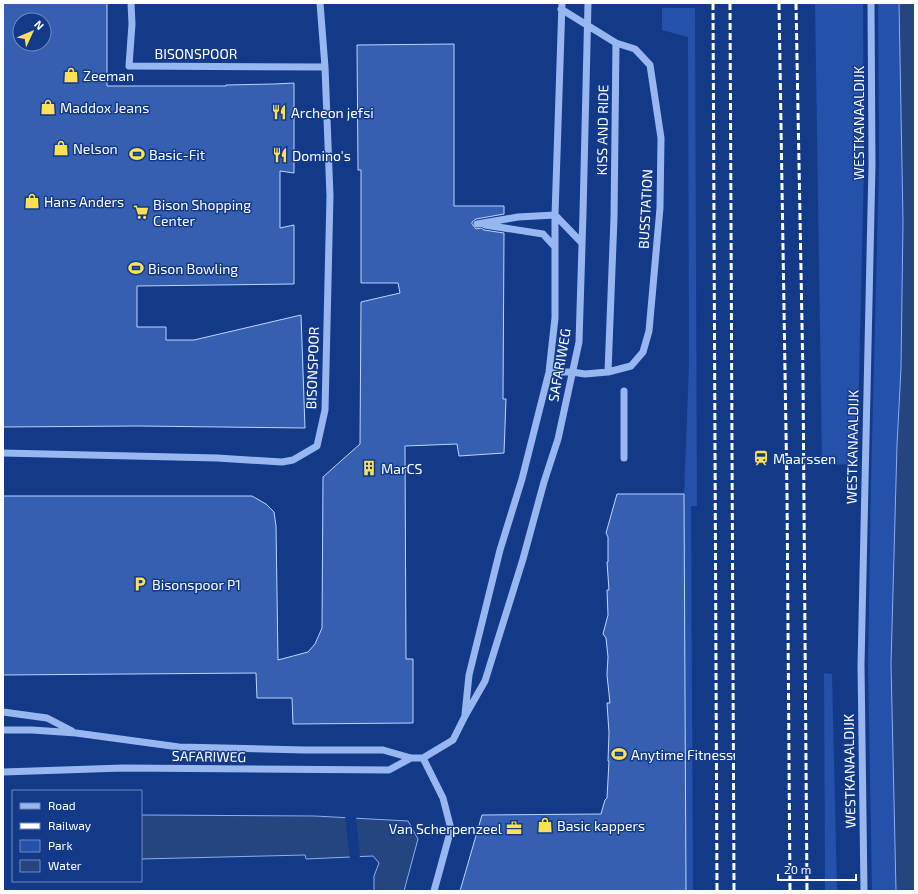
<svg xmlns="http://www.w3.org/2000/svg" width="918" height="894" font-family="'Exo 2',sans-serif">
	<rect width="100%" height="100%" fill="#123a89"/>
	<path fill="#2451a9" d="M 815,3 L 863,3 L 864,165 L 857,464 L 822,465 Z
		M 878,3 L 899,3 L 903,222 L 901,368 L 897,445 L 891,664 L 896,891 L 872,891 L 868,666 L 871,482 L 879,165 Z
		M 662,8 L 695,8 L 697,506 L 691,506 L 693,891 L 686,891 L 684,494 L 689,365 L 688,37 L 662,30 Z
		M 824,673 L 832,674 L 837,891 L 825,891 Z"/>
	<path fill="#26447f" stroke="#89b0f4" d="M 899,3 L 915,3 L 915,891 L 896,891 L 891,664 L 897,445 L 901,368 L 903,222 Z
		M 141,815 L 315,816 L 408,821 L 418,839 L 404,891 L 374,891 L 374,876 L 379,863 L 373,856 L 306,859 L 305,855 L 141,859 Z"/>
	<path fill="#123a89" d="M 345,816 L 356,816 L 360,859 L 350,859 Z"/>
	<path fill="#3560b2" stroke="#bed4fc" fill-rule="evenodd" d="M 3,3 L 107,3 L 107,86 L 226,86 L 226,85 L 274,84 L 294,83 L 294,173 L 280,171 L 280,228 L 294,225 L 294,284 L 137,286 L 137,327 L 166,327 L 166,340 L 194,340 L 301,315 L 305,428 L 138,426 L 3,427 ZM 20,20 L 44,20 L 44,44 L 20,44 Z
		M 454,44 L 454,206 L 504,206 L 504,214 L 476,219 L 472,222 L 472,224 L 476,229 L 481,228 L 484,230 L 504,233 L 503,399 L 506,399 L 504,453 L 459,456 L 457,444 L 405,446 L 406,659 L 413,659 L 413,723 L 293,724 L 292,698 L 257,698 L 256,673 L 3,675 L 3,496 L 252,496 L 266,504 L 274,512 L 276,526 L 278,660 L 308,652 L 315,644 L 322,628 L 323,477 L 360,444 L 361,302 L 400,293 L 398,283 L 361,283 L 361,170 L 358,170 L 357,45 Z
		M 617,494 L 684,494 L 686,891 L 460,891 L 482,815 L 601,814 L 605,800 L 607,798 L 609,761 L 608,761 L 609,733 L 607,703 L 610,703 L 607,675 L 608,657 L 606,638 L 603,634 L 608,615 L 607,590 L 609,590 L 607,562 L 608,562 L 608,537 L 606,533 Z"/>
	<g fill="none" stroke-linecap="round" stroke-linejoin="round">
		<path stroke="#98b7f1" stroke-width="7" d="M 131,3 L 132,24 L 129,66 L 325,67
			M 477,224 L 518,217 L 555,215 L 581,242
			M 485,225 L 543,234 L 554,246
			M 549,372 L 572,372 L 585,374 L 608,372 L 631,366 L 643,352 L 649,331 L 660,208 L 661,138 L 650,65 L 635,49 L 616,43 L 561,9
			M 608,372 L 614,218 L 616,43
			M 624,391 L 624,458
			M 3,453 L 217,458 L 282,462 L 293,460 L 317,446 L 325,410 L 330,196 L 325,67 L 320,3
			M 3,712 L 47,718 L 72,731
			M 465,714 L 469,675 L 500,550 L 522,479 L 549,372 L 555,318 L 555,215 L 562,3
			M 3,730 L 32,730 L 76,733 L 179,747 L 305,750 L 383,750 L 411,758 L 423,758 L 453,740 L 465,716 L 485,681 L 523,559 L 544,482 L 558,439 L 579,342 L 583,213 L 588,3
			M 423,758 L 443,798 L 451,829 L 434,891
			M 3,772 L 123,768 L 389,770 L 411,758
			M 864,891 L 861,665 L 872,165 L 871,3"/>
		<path stroke="#fff" stroke-width="3" stroke-dasharray="7 3" stroke-linecap="butt" d="M 713,3 L 717,891
			M 730,3 L 734,891
			M 779,3 L 787,493 L 790,891
			M 796,3 L 803,378 L 807,891"/>
	</g>
	<defs>
		<g id="shop-bare" transform="scale(1.2)"><path d="M-5-2.5h2.3a2.7 3.5 0 0 1 5.4 0H5L5.5 6h-11ZM-1.5-2.5h3a1.5 2.3 0 0 0-3 0Z" fill="#ffe057" stroke="#123a89" stroke-width="2.5" paint-order="stroke"/></g>
		<g id="restaurant-bare" transform="scale(1.2)"><path d="M-5-6h1v4h1v-4h1v4h1v-4h1v5L-1.5 .5V6h-2V.5L-5-1ZM5-6V6H3V1.5H1.5Q1.5-4 5-6Z" fill="#ffe057" stroke="#123a89" stroke-width="2.5" paint-order="stroke"/></g>
		<g id="stadium-bare" transform="scale(1.2)"><path d="M0-5a6.5 5 0 1 0 0 10a6.5 5 0 1 0 0-10ZM-3.5-1.8h7v3.6h-7Z" fill="#ffe057" stroke="#123a89" stroke-width="2.5" paint-order="stroke"/></g>
		<g id="supermarket-bare" transform="scale(1.2)"><path d="M-6-5.5h2.5l.6 2H6L4.5 2H-2.5L-4.4-4H-6ZM-1.5 3.2a1.3 1.3 0 1 0 .1 0ZM3 3.2a1.3 1.3 0 1 0 .1 0Z" fill="#ffe057" stroke="#123a89" stroke-width="2.5" paint-order="stroke"/></g>
		<g id="station-bare" transform="scale(1.2)"><path d="M-3-6H3Q5-6 5-4V2Q5 4 3 4L4.5 6H3L1.5 4h-3L-3 6H-4.5L-3 4Q-5 4-5 2V-4Q-5-6-3-6ZM-3.5-4v3h7v-3ZM-3.5 1v1.5H-2V1ZM2 1v1.5H3.5V1Z" fill="#ffe057" stroke="#123a89" stroke-width="2.5" paint-order="stroke"/></g>
		<g id="building-bare" transform="scale(1.2)"><path d="M-4-6H4V6H1V3H-1V6H-4ZM-2.5-4.3h1.7v1.8h-1.7ZM.8-4.3h1.7v1.8H.8ZM-2.5-1h1.7V.8h-1.7ZM.8-1h1.7V.8H.8Z" fill="#ffe057" stroke="#123a89" stroke-width="2.5" paint-order="stroke"/></g>
		<g id="parking-bare" transform="scale(1.2)"><path d="M-3.5-5.5H1a3.5 3.5 0 0 1 0 7H-1V5.5H-3.5ZM-1-3.4V-.6H.8a1.4 1.4 0 0 0 0-2.8Z" fill="#ffe057" stroke="#123a89" stroke-width="2.5" paint-order="stroke"/></g>
		<g id="office-bare" transform="scale(1.2)"><path d="M-6-3h4V-5.5h4V-3h4V5H-6ZM-1-4.5V-3h2v-1.5ZM-6 0V1H6V0Z" fill="#ffe057" stroke="#123a89" stroke-width="2.5" paint-order="stroke"/></g>
	</defs>
	<g fill-rule="evenodd">
		<use href="#shop-bare" x="71" y="75"/>
		<use href="#shop-bare" x="48" y="107"/>
		<use href="#restaurant-bare" x="279" y="112"/>
		<use href="#shop-bare" x="61" y="148"/>
		<use href="#stadium-bare" x="137" y="154"/>
		<use href="#restaurant-bare" x="280" y="155"/>
		<use href="#shop-bare" x="32" y="201"/>
		<use href="#supermarket-bare" x="141" y="212"/>
		<use href="#stadium-bare" x="136" y="268"/>
		<use href="#station-bare" x="761" y="458"/>
		<use href="#building-bare" x="369" y="468"/>
		<use href="#parking-bare" x="140" y="584"/>
		<use href="#stadium-bare" x="619" y="754"/>
		<use href="#shop-bare" x="545" y="825"/>
		<use href="#office-bare" x="514" y="828"/>
	</g>
	<g text-anchor="middle" dominant-baseline="central" stroke-width="3" stroke-linejoin="round" paint-order="stroke">
		<g font-size="14" fill="#fff" stroke="#123a89">
			<text x="196" y="53">BISONSPOOR</text>
			<text transform="translate(858 123) rotate(-90)">WESTKANAALDIJK</text>
			<text transform="translate(602 130) rotate(-89)">KISS AND RIDE</text>
			<text transform="translate(645 209) rotate(-87)">BUSSTATION</text>
			<text transform="translate(559 365) rotate(-80)">SAFARIWEG</text>
			<text transform="translate(312 368) rotate(-88)">BISONSPOOR</text>
			<text transform="translate(852 447) rotate(-89)">WESTKANAALDIJK</text>
			<text transform="translate(209 756) rotate(1)">SAFARIWEG</text>
			<text transform="translate(849 771) rotate(-91)">WESTKANAALDIJK</text>
		</g>
		<g font-size="14" fill="#fff" stroke="#123a89" text-anchor="start">
			<text x="83" y="75">Zeeman</text>
			<text x="60" y="107">Maddox Jeans</text>
			<text x="291" y="112">Archeon jefsi</text>
			<text x="73" y="148">Nelson</text>
			<text x="149" y="154">Basic-Fit</text>
			<text x="292" y="155">Domino's</text>
			<text x="44" y="201">Hans Anders</text>
			<text x="153" y="204">Bison Shopping<tspan x="153" dy="16">Center</tspan></text>
			<text x="148" y="268">Bison Bowling</text>
			<text x="773" y="458">Maarssen</text>
			<text x="381" y="468">MarCS</text>
			<text x="152" y="584">Bisonspoor P1</text>
			<text x="631" y="754">Anytime Fitness</text>
			<text x="557" y="825">Basic kappers</text>
			<text x="502" y="828" text-anchor="end">Van Scherpenzeel</text>
		</g>
	</g>
	<rect width="918" height="894" fill="none" stroke="#ffffff" stroke-width="8"/>
	<rect x="12" y="790" width="130" height="92" fill="#123a89" stroke="#7189b8"/>
	<rect x="20" y="803" width="20" height="6" fill="#98b7f1" stroke="#7189b8"/>
	<text x="48" y="810" font-size="12" fill="#ffffff">Road</text>
	<rect x="20" y="823" width="20" height="6" fill="#ffffff" stroke="#7189b8"/>
	<text x="48" y="830" font-size="12" fill="#ffffff">Railway</text>
	<rect x="20" y="840" width="20" height="12" fill="#2451a9" stroke="#7189b8"/>
	<text x="48" y="850" font-size="12" fill="#ffffff">Park</text>
	<rect x="20" y="860" width="20" height="12" fill="#26447f" stroke="#7189b8"/>
	<text x="48" y="870" font-size="12" fill="#ffffff">Water</text>
	<g transform="translate(32 32) rotate(46)"><circle r="19" fill="#123a89" stroke="#7189b8"/>
	<path d="M0-3L7 15L0 10L-7 15Z" fill="#ffe057"/>
	<text y="-6" font-size="11" font-weight="bold" text-anchor="middle" fill="#ffffff">N</text>
	</g>
	<path d="M778 874v6h78v-6" fill="none" stroke="#ffffff" stroke-width="2"/>
	<text x="784" y="874" font-size="12" fill="#ffffff" stroke="#123a89" stroke-width="3" paint-order="stroke">20 m</text>
</svg>
